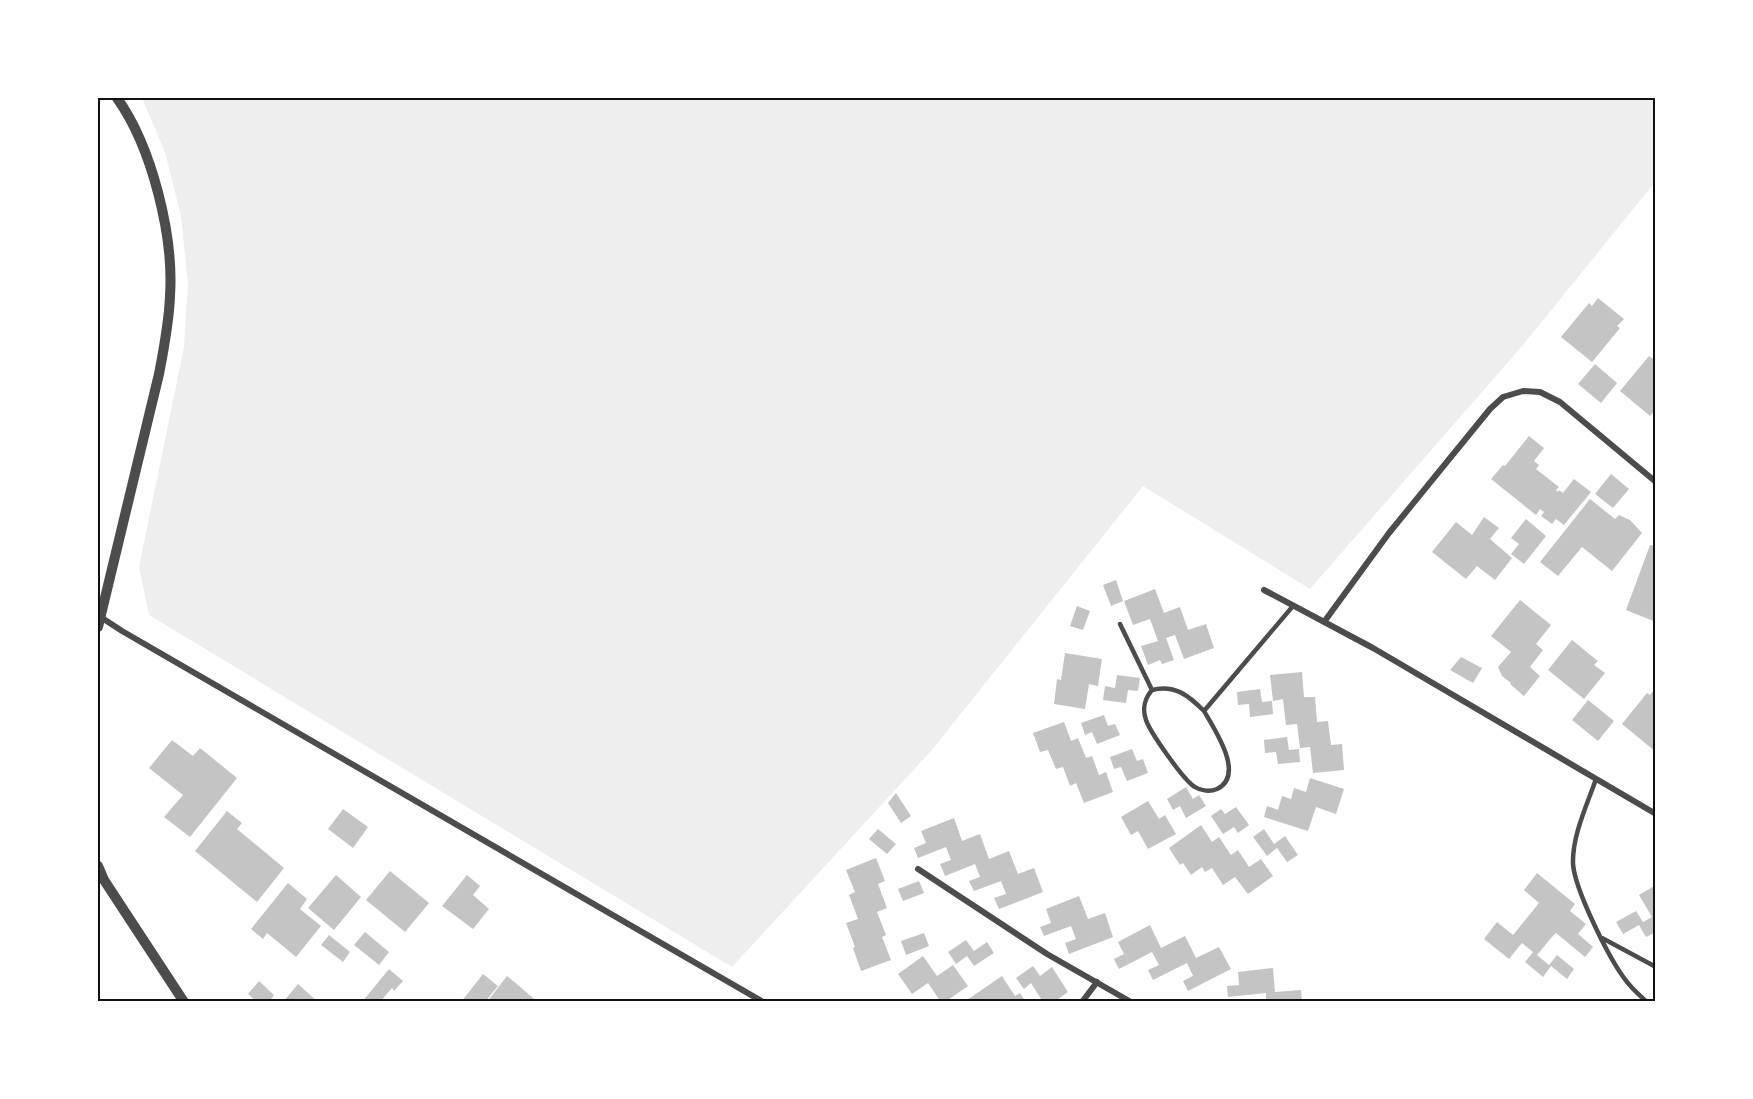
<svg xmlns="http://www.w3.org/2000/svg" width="1753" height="1099" font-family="'Crimson Pro',serif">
	<rect width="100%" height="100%" fill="#fff"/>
	<path fill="#eee" d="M 142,98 L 1655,98 L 1655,182 L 1523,345 L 1310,589 L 1143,486 L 931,751 L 732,967 L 149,615 L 139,567 L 184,347 L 188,283 L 181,216 L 165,152 Z"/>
	<path fill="#c4c4c4" d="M 1598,298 L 1624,319 L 1617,326 L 1620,328 L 1592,362 L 1561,337 L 1589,303 L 1592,306 Z
		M 1649,356 L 1656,361 L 1656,409 L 1650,416 L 1620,391 Z
		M 1595,364 L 1617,383 L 1601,403 L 1578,384 Z
		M 1529,436 L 1544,448 L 1534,461 L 1539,465 L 1536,469 L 1559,487 L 1556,490 L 1558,492 L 1559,490 L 1563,493 L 1574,479 L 1591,492 L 1564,525 L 1556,519 L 1552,524 L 1541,516 L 1544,512 L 1540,509 L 1536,515 L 1491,479 L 1503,465 L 1505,466 Z
		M 1611,474 L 1629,489 L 1613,508 L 1595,494 Z
		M 1590,499 L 1615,519 L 1619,515 L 1630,520 L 1642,533 L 1612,571 L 1582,547 L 1558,576 L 1540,562 Z
		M 1484,517 L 1499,528 L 1490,539 L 1512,558 L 1495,580 L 1477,566 L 1466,579 L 1432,552 L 1456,522 L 1472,535 Z
		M 1526,519 L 1546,536 L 1524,564 L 1511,554 L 1519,544 L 1511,538 Z
		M 1650,545 L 1656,546 L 1656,622 L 1626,610 Z
		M 1116,580 L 1123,601 L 1111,606 L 1103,585 Z
		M 1155,589 L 1164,613 L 1180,607 L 1188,630 L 1206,624 L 1214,648 L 1184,659 L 1175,635 L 1166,638 L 1174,660 L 1162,664 L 1160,660 L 1148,665 L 1141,646 L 1158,641 L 1150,619 L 1133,625 L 1124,601 Z
		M 1520,600 L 1551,625 L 1536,644 L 1543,650 L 1530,667 L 1540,676 L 1524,696 L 1510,684 L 1511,683 L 1502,676 L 1498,667 L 1511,652 L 1491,636 Z
		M 1077,606 L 1090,611 L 1083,630 L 1070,626 Z
		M 1572,640 L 1598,661 L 1594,665 L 1605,673 L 1584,699 L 1548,670 Z
		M 1065,653 L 1102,659 L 1098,686 L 1089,684 L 1085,709 L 1054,704 L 1057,679 L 1061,680 Z
		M 1461,657 L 1482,668 L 1473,683 L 1450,670 Z
		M 1302,672 L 1304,697 L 1315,697 L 1317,722 L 1328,721 L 1331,745 L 1342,744 L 1344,770 L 1313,773 L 1310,747 L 1300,748 L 1297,724 L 1286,725 L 1283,699 L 1273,701 L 1270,675 Z
		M 1117,675 L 1140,678 L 1138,691 L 1128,690 L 1126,703 L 1103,700 L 1105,686 L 1115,688 Z
		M 1656,688 L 1656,752 L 1622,724 L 1647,693 L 1650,695 Z
		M 1260,689 L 1262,702 L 1272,701 L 1273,714 L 1250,717 L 1249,704 L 1238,705 L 1237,692 Z
		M 1588,700 L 1614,721 L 1598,741 L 1572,720 Z
		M 1104,715 L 1108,726 L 1115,724 L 1120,735 L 1097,744 L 1092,732 L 1085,735 L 1081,723 Z
		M 1064,722 L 1071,741 L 1078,738 L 1086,758 L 1092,756 L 1099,775 L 1106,772 L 1113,792 L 1084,803 L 1076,783 L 1070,786 L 1063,767 L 1056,769 L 1048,750 L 1040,752 L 1033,733 Z
		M 1287,737 L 1289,750 L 1299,749 L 1300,762 L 1278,764 L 1276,752 L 1265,753 L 1264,740 Z
		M 172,740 L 193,756 L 200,748 L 237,778 L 190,837 L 164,817 L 183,795 L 149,768 Z
		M 1132,749 L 1137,761 L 1143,759 L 1148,773 L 1127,781 L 1121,767 L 1114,769 L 1110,757 Z
		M 1310,778 L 1344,789 L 1336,814 L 1316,807 L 1308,831 L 1264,817 L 1267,806 L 1278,810 L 1282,796 L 1291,799 L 1294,788 L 1306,792 Z
		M 1186,787 L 1193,799 L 1199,795 L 1206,806 L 1186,818 L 1180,806 L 1173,810 L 1167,799 Z
		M 896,793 L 911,816 L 901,823 L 888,803 Z
		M 1148,801 L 1159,819 L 1165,815 L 1176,834 L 1148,849 L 1138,831 L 1131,835 L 1121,817 Z
		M 1236,807 L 1249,825 L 1238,833 L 1234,827 L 1223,834 L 1211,816 L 1221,809 L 1225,814 Z
		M 343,809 L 368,827 L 353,848 L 328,829 Z
		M 227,811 L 242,823 L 237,829 L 284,868 L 257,902 L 195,851 Z
		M 954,818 L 962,841 L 980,834 L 989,859 L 1009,851 L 1018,874 L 1034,868 L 1043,892 L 999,909 L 994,898 L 1006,894 L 1001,881 L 974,891 L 969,881 L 980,877 L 975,864 L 945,876 L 940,864 L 951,860 L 946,847 L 918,858 L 914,848 L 926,843 L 921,831 Z
		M 1201,825 L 1212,842 L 1219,837 L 1231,855 L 1238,850 L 1249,867 L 1261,859 L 1273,876 L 1248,894 L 1235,877 L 1223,885 L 1212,868 L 1205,872 L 1202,867 L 1191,875 L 1183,863 L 1180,865 L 1169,848 Z
		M 878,829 L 896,844 L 887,854 L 869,839 Z
		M 1264,829 L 1274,844 L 1285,836 L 1298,855 L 1287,862 L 1277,848 L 1267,856 L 1253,837 Z
		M 876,858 L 885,881 L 878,884 L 887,908 L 877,912 L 886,935 L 882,937 L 891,960 L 861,971 L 853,948 L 855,947 L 846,923 L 858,919 L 849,895 L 855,892 L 846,870 Z
		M 390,871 L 429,903 L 405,932 L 366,900 Z
		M 1537,873 L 1575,904 L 1570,911 L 1586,924 L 1578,934 L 1593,947 L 1585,957 L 1556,933 L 1551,938 L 1537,955 L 1549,965 L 1557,955 L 1574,969 L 1567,979 L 1551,966 L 1543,977 L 1525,962 L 1533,952 L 1522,943 L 1509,959 L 1484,939 L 1497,922 L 1513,935 L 1539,903 L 1524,890 Z
		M 336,875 L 361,897 L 334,930 L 308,908 Z
		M 467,875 L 480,886 L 473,895 L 489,909 L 473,929 L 442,906 Z
		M 919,881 L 924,893 L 903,901 L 898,889 Z
		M 288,883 L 307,899 L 300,909 L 321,926 L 296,957 L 267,933 L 263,939 L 251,929 Z
		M 1656,885 L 1656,932 L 1646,937 L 1639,925 L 1623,934 L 1616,922 L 1636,911 L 1643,922 L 1652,917 L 1639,895 Z
		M 1079,896 L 1088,919 L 1105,913 L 1113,937 L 1069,954 L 1065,943 L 1076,939 L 1071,926 L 1044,936 L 1040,927 L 1051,923 L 1046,909 Z
		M 1150,925 L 1161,948 L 1185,936 L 1196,958 L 1219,947 L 1231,969 L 1188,991 L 1183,981 L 1193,976 L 1187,963 L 1153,980 L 1148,970 L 1159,965 L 1152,952 L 1119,969 L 1114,959 L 1124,954 L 1118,942 Z
		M 365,932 L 389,952 L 379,965 L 354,945 Z
		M 924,933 L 929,946 L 906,955 L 901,941 Z
		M 329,935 L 350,952 L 343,962 L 321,945 Z
		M 966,940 L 974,951 L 987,942 L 994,953 L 974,966 L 967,956 L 956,964 L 948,952 Z
		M 923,956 L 937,976 L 953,965 L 968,986 L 945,1002 L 941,1002 L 928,983 L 912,994 L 898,974 Z
		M 1033,966 L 1040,976 L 1052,967 L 1068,992 L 1054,1002 L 1043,1002 L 1031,983 L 1024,989 L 1016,978 Z
		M 1273,968 L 1275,992 L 1301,990 L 1302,1002 L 1266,1002 L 1266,993 L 1228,997 L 1227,986 L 1239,985 L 1238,972 Z
		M 389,969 L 403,981 L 394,991 L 392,988 L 380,1002 L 362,1002 Z
		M 483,974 L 498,986 L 485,1002 L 461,1002 Z
		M 507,976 L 538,1002 L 487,1002 Z
		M 1002,976 L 1015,996 L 1020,993 L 1026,1002 L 964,1002 Z
		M 259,981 L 274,995 L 269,1002 L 257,1002 L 248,994 Z
		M 298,984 L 318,1002 L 283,1002 Z"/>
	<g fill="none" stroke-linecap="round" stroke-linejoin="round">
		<path stroke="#4c4c4c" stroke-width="4.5" d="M 1120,624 L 1152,690 C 1175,684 1189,696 1204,711 L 1293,606
			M 1152,690 C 1145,698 1142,709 1146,720 C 1150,732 1184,781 1195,787 C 1201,791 1210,792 1217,789 C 1246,775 1214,729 1204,711
			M 1596,779 C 1587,805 1572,836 1573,864 C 1575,890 1608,956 1624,978 C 1630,987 1638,994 1647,1002
			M 1602,938 L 1656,967"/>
		<path stroke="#4c4c4c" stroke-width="6" d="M 1264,590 L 1373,648 L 1656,814
			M 99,616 L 122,631 L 763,1002
			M 1324,622 L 1389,533 L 1490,409 L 1503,397 L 1523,391 L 1540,392 L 1560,402 L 1656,482
			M 918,869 L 1047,954 L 1131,1002
			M 1082,1002 L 1097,982"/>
		<path stroke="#4c4c4c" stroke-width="10" d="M 98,627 L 159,374 C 164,348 169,323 170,296 C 174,236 152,147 117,98
			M 98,866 L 104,880 L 184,1002"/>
	</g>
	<rect width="1753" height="1099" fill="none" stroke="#ffffff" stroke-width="198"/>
	<rect x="99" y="99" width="1555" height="901" fill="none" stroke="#111" stroke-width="2"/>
</svg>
